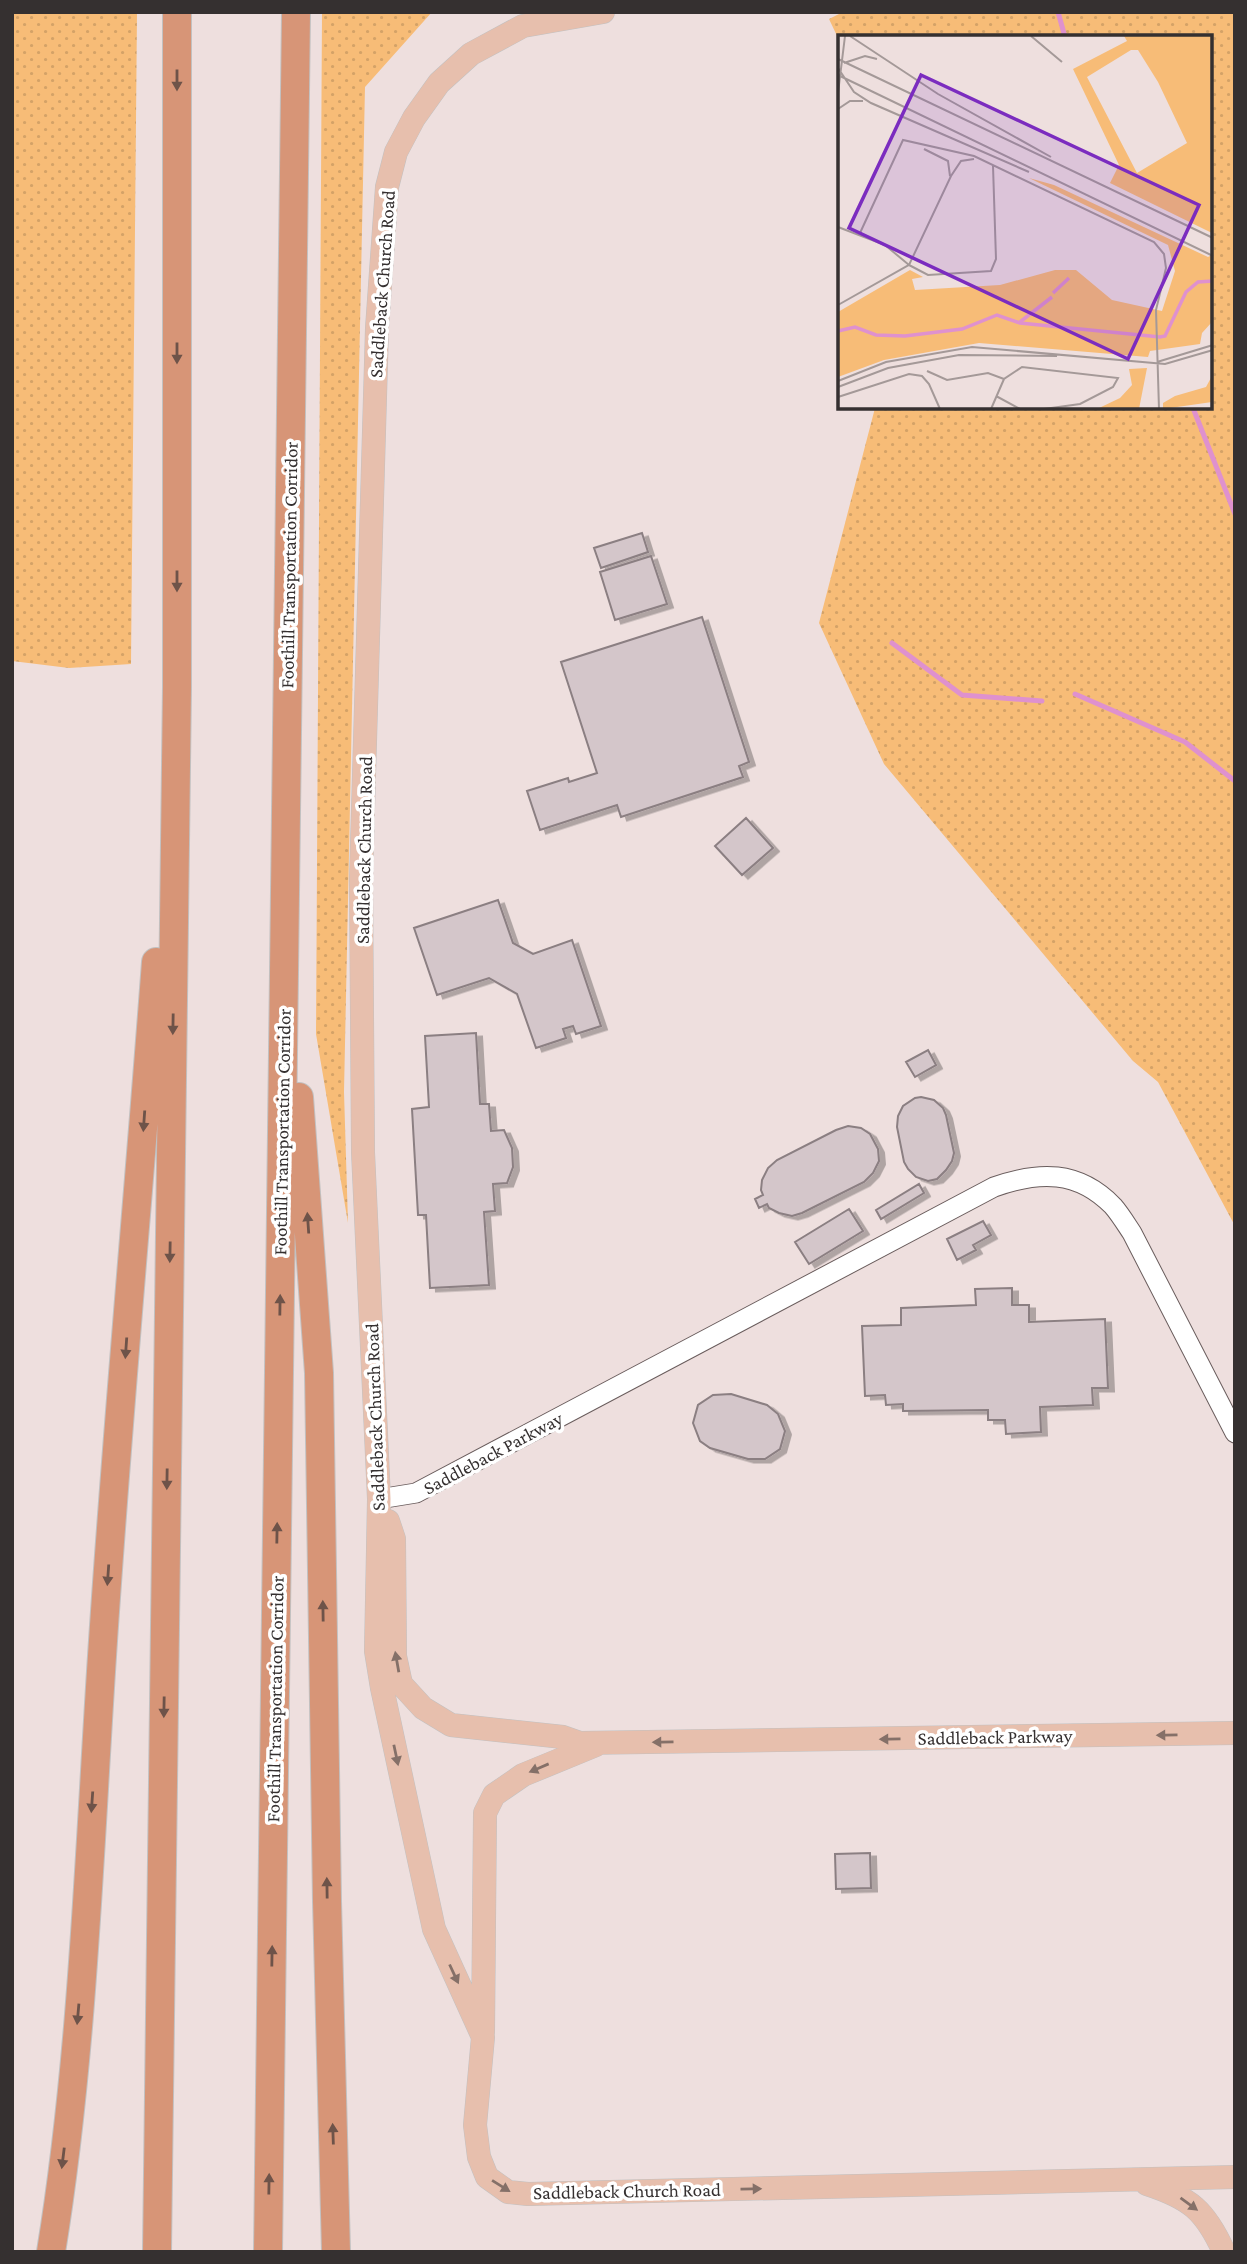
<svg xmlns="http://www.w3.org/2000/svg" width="1247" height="2264" font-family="'Crimson Pro',serif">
	<defs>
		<pattern id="grass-dots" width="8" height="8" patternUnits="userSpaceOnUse" patternTransform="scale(1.75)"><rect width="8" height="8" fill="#f7bc77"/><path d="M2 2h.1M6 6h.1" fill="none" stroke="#d4a267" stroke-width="1.8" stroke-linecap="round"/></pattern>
		<filter id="shadow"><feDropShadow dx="6" dy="3.5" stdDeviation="0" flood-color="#0004"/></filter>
	</defs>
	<rect width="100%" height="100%" fill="#eedfde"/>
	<path fill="url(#grass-dots)" d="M 12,12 L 137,12 L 131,664 L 69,668 L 12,661 Z
		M 322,12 L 432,12 L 365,87 L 344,1092 L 348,1223 L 316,1034 Z
		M 843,12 L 1235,12 L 1235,1226 L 1158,1082 L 1133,1061 L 884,764 L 819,623 L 875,408 L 1210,408 L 1210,37 L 839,37 L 839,40 L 829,19 Z"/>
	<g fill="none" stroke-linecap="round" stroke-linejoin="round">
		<path stroke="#df91ce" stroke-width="5" d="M 1058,12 L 1065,37
			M 1193,408 L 1235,514
			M 892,643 L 962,695 L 1042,701
			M 1075,694 L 1185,742 L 1235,781"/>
	</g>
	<path fill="#d4c6ca" stroke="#8b7f82" stroke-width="2" filter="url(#shadow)" d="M 642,533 L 648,552 L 601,568 L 594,548 Z
		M 651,556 L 667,604 L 615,620 L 600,572 Z
		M 702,617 L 749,762 L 739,766 L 743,777 L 621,817 L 617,805 L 540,830 L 527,791 L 568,778 L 569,782 L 597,773 L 561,662 Z
		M 746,818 L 773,848 L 742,875 L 715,846 Z
		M 498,900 L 513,943 L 533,954 L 572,940 L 601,1026 L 576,1034 L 573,1026 L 563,1029 L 566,1038 L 536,1048 L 517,994 L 489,978 L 437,995 L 414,928 Z
		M 476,1033 L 480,1104 L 489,1104 L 491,1131 L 504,1130 L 512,1148 L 513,1167 L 507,1183 L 493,1184 L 495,1211 L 484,1212 L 489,1285 L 430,1288 L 426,1215 L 418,1215 L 412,1109 L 429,1107 L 425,1036 Z
		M 928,1050 L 936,1065 L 915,1077 L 906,1062 Z
		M 921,1097 L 934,1100 L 943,1108 L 946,1115 L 954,1153 L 952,1161 L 946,1170 L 937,1179 L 928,1181 L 916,1177 L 908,1169 L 904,1162 L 897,1127 L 898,1116 L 903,1106 L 915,1098 Z
		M 848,1126 L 861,1128 L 870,1134 L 878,1149 L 879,1161 L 873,1173 L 864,1182 L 802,1213 L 792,1216 L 779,1213 L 769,1208 L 767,1204 L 759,1208 L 755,1199 L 763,1195 L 761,1190 L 762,1180 L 768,1168 L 777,1160 L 836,1130 Z
		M 919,1184 L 924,1193 L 881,1219 L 876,1210 Z
		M 849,1209 L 863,1231 L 809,1264 L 795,1242 Z
		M 983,1221 L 991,1235 L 973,1245 L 976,1250 L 957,1260 L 947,1239 Z
		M 1012,1288 L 1012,1305 L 1029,1305 L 1029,1322 L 1105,1319 L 1108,1388 L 1092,1388 L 1093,1405 L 1040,1407 L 1041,1432 L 1006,1434 L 1005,1420 L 988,1420 L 988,1410 L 903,1411 L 903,1404 L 886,1405 L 885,1395 L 865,1396 L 862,1326 L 901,1325 L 901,1308 L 976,1305 L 975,1289 Z
		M 731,1394 L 767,1405 L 778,1414 L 785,1431 L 780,1449 L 765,1459 L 748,1459 L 710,1448 L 700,1441 L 693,1423 L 698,1405 L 713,1395 Z
		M 870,1853 L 871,1888 L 836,1889 L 835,1854 Z"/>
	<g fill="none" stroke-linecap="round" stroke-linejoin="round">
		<g stroke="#6a5d5d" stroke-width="21">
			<path id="minor" d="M 379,1499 L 416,1493 L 994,1187 C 1039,1171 1078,1170 1113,1206 C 1120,1214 1126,1224 1132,1233 L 1235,1433"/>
		</g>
		<g stroke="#c2c1c1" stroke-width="24">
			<path id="major" d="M 603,12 L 523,26 L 471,54 L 439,83 L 414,118 L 396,152 L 387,187 L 377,328 L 361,879 L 363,1152 L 379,1499 L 376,1651 L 382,1688 L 434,1929 L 483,2037 L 475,2125 L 479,2157 L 487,2177 L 508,2192 L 528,2194 L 1235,2177
				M 388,1521 L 394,1539 L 395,1656 L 401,1684 L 423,1708 L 451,1725 L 563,1737 L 580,1743 L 1235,1733
				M 483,2032 L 485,1813 L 494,1795 L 523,1775 L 596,1745
				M 1147,2184 C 1190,2198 1205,2210 1224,2252"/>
		</g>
		<g stroke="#c2c1c1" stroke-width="30">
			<path id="highway" d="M 299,1097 L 319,1373 L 327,1901 L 336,2252
				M 51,2252 C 83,2056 89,1854 102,1656 C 117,1424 139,1193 156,962
				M 157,2252 L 177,687 L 177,12
				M 268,2252 L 296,12"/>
		</g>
		<use href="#minor" stroke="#fff" stroke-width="19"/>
		<use href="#major" stroke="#e7bfad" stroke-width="23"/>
		<use href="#highway" stroke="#d79577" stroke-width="28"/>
	</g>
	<defs><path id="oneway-solid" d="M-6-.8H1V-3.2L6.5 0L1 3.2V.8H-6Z" transform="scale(1.75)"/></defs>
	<g fill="#6e5349">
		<use href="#oneway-solid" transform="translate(177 80) rotate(90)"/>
		<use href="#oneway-solid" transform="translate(177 353) rotate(90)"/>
		<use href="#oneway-solid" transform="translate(177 581) rotate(90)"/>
		<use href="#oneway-solid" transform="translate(173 1024) rotate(91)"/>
		<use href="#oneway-solid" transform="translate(144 1121) rotate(94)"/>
		<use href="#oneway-solid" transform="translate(308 1223) rotate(-94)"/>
		<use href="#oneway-solid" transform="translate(170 1252) rotate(91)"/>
		<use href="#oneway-solid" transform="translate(280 1305) rotate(-89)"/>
		<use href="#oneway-solid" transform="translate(126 1348) rotate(94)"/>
		<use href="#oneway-solid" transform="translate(167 1479) rotate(91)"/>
		<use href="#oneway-solid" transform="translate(277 1533) rotate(-89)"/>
		<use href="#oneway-solid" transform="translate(108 1575) rotate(94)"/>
		<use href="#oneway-solid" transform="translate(323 1611) rotate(-91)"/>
		<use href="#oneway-solid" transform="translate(164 1707) rotate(91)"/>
		<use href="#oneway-solid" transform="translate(92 1802) rotate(94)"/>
		<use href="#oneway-solid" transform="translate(327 1888) rotate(-91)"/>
		<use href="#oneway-solid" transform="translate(272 1956) rotate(-89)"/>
		<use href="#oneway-solid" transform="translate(78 2014) rotate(95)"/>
		<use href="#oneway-solid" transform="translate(333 2134) rotate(-92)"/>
		<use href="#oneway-solid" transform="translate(63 2158) rotate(97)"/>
		<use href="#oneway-solid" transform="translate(269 2184) rotate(-89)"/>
	</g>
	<g fill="#857068">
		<use href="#oneway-solid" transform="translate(397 1662) rotate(-100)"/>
		<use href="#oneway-solid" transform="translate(1167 1735) rotate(179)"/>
		<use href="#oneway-solid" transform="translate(890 1739) rotate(179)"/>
		<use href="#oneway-solid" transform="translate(663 1742) rotate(179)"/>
		<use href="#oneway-solid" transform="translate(396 1755) rotate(78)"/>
		<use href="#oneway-solid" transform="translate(539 1768) rotate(157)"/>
		<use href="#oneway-solid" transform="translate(454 1974) rotate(65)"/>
		<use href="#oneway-solid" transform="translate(501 2186) rotate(32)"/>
		<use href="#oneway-solid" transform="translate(751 2189) rotate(-1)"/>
		<use href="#oneway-solid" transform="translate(1189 2204) rotate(36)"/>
	</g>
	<g text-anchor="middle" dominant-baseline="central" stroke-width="7" stroke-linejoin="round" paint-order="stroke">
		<g font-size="19" fill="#353030" stroke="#fff">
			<text transform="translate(382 284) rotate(-86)">Saddleback Church Road</text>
			<text transform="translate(289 565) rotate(-89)">Foothill Transportation Corridor</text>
			<text transform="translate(364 850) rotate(-89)">Saddleback Church Road</text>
			<text transform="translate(282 1132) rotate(-89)">Foothill Transportation Corridor</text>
			<text transform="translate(375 1417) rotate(-92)">Saddleback Church Road</text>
			<text transform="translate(493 1453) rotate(-28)">Saddleback Parkway</text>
			<text transform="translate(275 1699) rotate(-89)">Foothill Transportation Corridor</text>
			<text transform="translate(995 1737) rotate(-1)">Saddleback Parkway</text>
			<text transform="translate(627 2191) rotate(-1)">Saddleback Church Road</text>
		</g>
	</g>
	<g transform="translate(838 35)">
		<rect width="374" height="374" fill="#eedfde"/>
		<path d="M 286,1 L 374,1 L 374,198 L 272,148 L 281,130 L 235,34 L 289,6 ZM 293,15 L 300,15 L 320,47 L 349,108 L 299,138 L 249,42 ZM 191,143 L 216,150 L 370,222 L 374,220 L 374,287 L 364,298 L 362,309 L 312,316 L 310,322 L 141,308 L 46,325 L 0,342 L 0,277 L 72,235 L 85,242 L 74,244 L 77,255 L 162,250 L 217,235 L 238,235 L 274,265 L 324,276 L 337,236 L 330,210 ZM 309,333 L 301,374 L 259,374 L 282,363 L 294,350 L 291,334 ZM 374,341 L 374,367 L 325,374 L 325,368 L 337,361 L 368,352 Z" fill="#f7bc77" fill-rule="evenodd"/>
		<path fill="none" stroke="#df91ce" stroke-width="3.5" d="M 215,258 L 231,243M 182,287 L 214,262M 0,296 L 17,292 L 38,300 L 67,301 L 124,294 L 159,280 L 182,288 L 322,302 L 327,301 L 348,257 L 360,247 L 375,246"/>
		<path fill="none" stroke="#a49998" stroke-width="2" d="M 12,1 L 100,59 L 213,122M 193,1 L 224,27M 0,24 L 375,203M 6,28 L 27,21 L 39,24M 0,33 L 16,57 L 33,68 L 191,137M 0,40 L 375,221M 0,58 L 7,1M 0,74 L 12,66 L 25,66M 86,114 L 110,126 L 112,141M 0,192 L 47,210 L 71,230 L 113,141 L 123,126 L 136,124M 22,198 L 65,105 L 136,121 L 316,207 L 326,219 L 328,233 L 318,275 L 321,374M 0,270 L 71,230 L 90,240 L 153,236 L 158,224 L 155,131M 319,327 L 375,310M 89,336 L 109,345 L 150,338 L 166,344M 0,346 L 48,327 L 134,312 L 327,329 L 375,315M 0,352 L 50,333 L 121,320 L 219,321M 158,361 L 182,374M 0,362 L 71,339 L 84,341 L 91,349 L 102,374M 153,374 L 166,344 L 184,332 L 280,343 L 275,352 L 242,369 L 206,374"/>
		<path fill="#7b2cbf" fill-opacity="0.15" stroke="#7b2cbf" stroke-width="3.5" d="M 83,40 L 361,170 L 290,324 L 11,193 Z"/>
		<rect width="374" height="374" fill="none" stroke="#353030" stroke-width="3.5"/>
	</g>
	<rect width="1247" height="2264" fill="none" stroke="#353030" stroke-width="28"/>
</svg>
